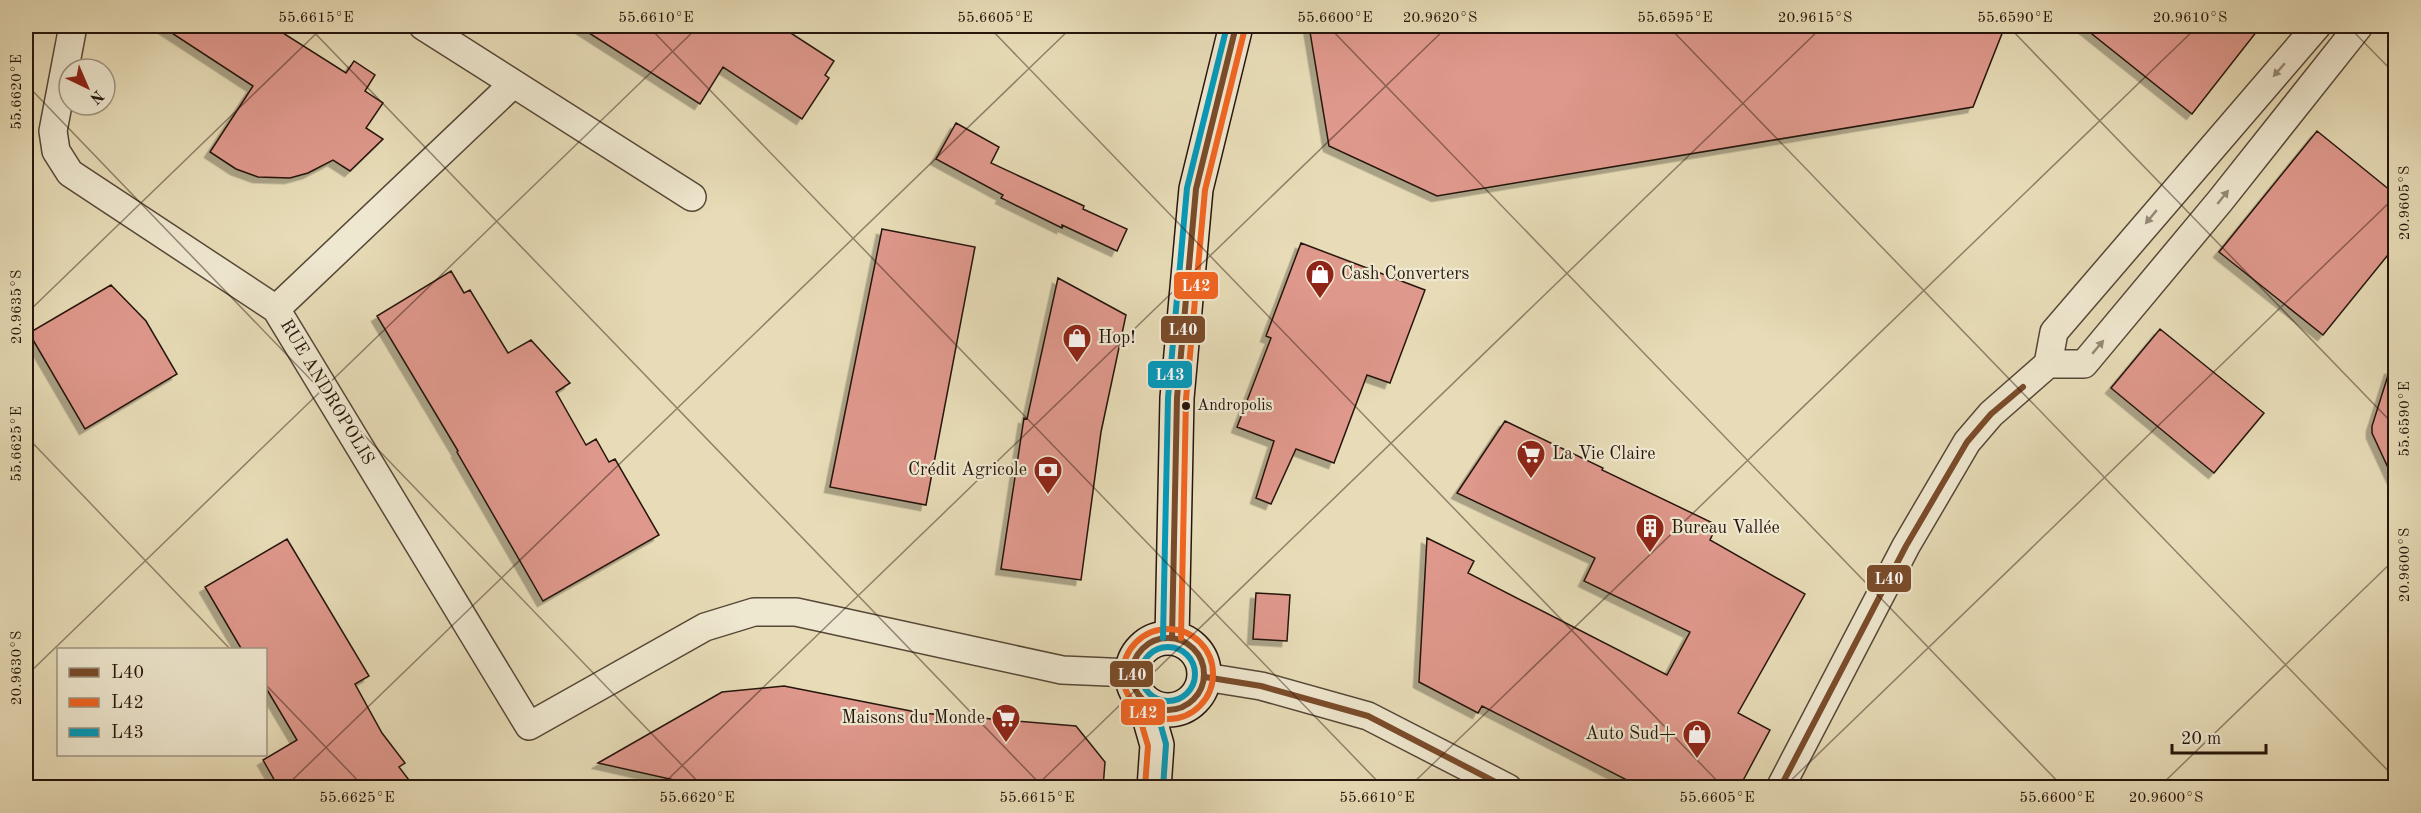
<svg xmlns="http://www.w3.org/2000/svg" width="2421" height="813" font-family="'Old Standard TT',serif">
	<defs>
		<filter id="shadow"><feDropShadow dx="-5.5" dy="5.5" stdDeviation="0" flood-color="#0004"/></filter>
	</defs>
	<rect width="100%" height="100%" fill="#e7dcb7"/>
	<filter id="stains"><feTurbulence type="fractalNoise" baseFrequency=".00333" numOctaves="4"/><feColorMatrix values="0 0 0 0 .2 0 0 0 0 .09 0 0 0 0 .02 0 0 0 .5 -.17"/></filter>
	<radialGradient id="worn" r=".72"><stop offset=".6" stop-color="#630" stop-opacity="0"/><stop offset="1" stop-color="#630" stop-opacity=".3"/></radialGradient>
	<path fill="#df988c" stroke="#26150c" stroke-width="1.5" filter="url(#shadow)" d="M 161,26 L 272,26 L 346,73 L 354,61 L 375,75 L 365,91 L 383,103 L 366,128 L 383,139 L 350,171 L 333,160 L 308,173 L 290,178 L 258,177 L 236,169 L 210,152 L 253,86 Z
		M 578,26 L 780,26 L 834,61 L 825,75 L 829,78 L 802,119 L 723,67 L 700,104 Z
		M 1309,26 L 2005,26 L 1973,107 L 1437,196 L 1329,146 Z
		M 2082,26 L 2261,26 L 2192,114 Z
		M 956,123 L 999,147 L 991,163 L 1084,206 L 1083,209 L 1127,229 L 1117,251 L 1062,225 L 1062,228 L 1001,198 L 1003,195 L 936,159 Z
		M 2317,131 L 2396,195 L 2396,245 L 2323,335 L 2219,252 Z
		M 882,229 L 975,247 L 926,505 L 830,487 Z
		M 1301,243 L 1425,290 L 1390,383 L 1367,375 L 1334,463 L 1296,449 L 1271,504 L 1256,498 L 1274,441 L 1237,427 L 1271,338 L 1266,336 Z
		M 451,271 L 464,293 L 470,290 L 508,353 L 531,340 L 570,383 L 556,392 L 586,445 L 596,439 L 609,462 L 615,459 L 659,535 L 543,601 L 457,452 L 458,451 L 377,316 Z
		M 1058,278 L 1126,315 L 1101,432 L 1081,580 L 1001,569 L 1024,418 L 1027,419 Z
		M 111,285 L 146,321 L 177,374 L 85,429 L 29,333 Z
		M 2160,329 L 2264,413 L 2214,473 L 2111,388 Z
		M 2390,369 L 2396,369 L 2396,485 L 2372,433 L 2372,426 Z
		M 1505,421 L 1603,468 L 1602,470 L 1717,525 L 1710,540 L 1805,594 L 1738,713 L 1770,730 L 1739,788 L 1623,788 L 1627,780 L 1482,706 L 1478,713 L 1419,682 L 1427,538 L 1474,561 L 1468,573 L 1667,675 L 1690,632 L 1584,581 L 1595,558 L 1457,493 Z
		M 287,539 L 369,676 L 355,684 L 382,733 L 405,763 L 399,767 L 415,788 L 279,788 L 263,760 L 297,740 L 266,688 L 266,650 L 242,650 L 205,587 Z
		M 1256,593 L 1290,595 L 1287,641 L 1253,639 Z
		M 784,686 L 921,713 L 1076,726 L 1105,762 L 1103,788 L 710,788 L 598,763 L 722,692 Z"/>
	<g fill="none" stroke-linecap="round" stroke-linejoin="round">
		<g stroke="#564737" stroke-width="30">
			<path id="street" d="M 73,26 L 53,131 L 56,151 L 70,173 L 276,309 L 529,726 L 705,627 L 754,612 L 796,612 L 1062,670 L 1132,673
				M 423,26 L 692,197
				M 276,309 L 513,84
				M 2048,364 L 2084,364 L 2220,201 L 2359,26
				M 1205,677 L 1261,686 L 1368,716 L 1508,788
				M 1780,788 L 1906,546 L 1967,442 L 1991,414 L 2048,364 L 2054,332 L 2317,26"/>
		</g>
		<g stroke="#26150c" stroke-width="36">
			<path id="secondary" d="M1132 674a36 36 0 1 1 72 0a36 36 0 1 1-72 0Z
				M 1172,638 L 1177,398 L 1196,189 L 1236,26
				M 1145,703 L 1157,745 L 1154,788"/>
		</g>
		<use href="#street" stroke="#efe8d0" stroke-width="27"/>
		<use href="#secondary" stroke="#efe8d0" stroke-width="33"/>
		<g stroke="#efe8d0" stroke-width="10">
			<path id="bus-1" d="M1132 674a36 36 0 1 1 72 0a36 36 0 1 1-72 0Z
				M 1172,638 L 1177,398 L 1196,189 L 1236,26
				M 1205,677 L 1261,686 L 1368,716 L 1507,788
				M 1780,788 L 1906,546 L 1967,442 L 1991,414 L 2023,387"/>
		</g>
		<g stroke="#efe8d0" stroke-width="10">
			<path id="bus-2" d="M1123 674a45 45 0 1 1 90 0a45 45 0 1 1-90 0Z
				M 1181,638 L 1186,399 L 1205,190 L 1245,28
				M 1136,705 L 1148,746 L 1145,787"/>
		</g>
		<g stroke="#efe8d0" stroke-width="10">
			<path id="bus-3" d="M 1163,638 L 1168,398 L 1187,188 L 1227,26
				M1141 674a27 27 0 1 1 54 0a27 27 0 1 1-54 0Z
				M 1154,701 L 1166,744 L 1163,788"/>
		</g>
		<use href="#bus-1" stroke="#7a4b2a" stroke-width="6"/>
		<use href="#bus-2" stroke="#f26522" stroke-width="6"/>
		<use href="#bus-3" stroke="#049abb" stroke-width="6"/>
	</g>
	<defs><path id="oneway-solid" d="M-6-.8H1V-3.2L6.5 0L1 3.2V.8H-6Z" transform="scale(1.5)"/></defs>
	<g fill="#958978">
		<use href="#oneway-solid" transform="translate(2279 70) rotate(131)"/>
		<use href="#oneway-solid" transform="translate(2223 197) rotate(-51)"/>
		<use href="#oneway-solid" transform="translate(2151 217) rotate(130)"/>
		<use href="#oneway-solid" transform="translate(2098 347) rotate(-50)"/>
	</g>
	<path fill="none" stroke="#26150c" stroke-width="1.5" stroke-opacity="0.45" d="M 308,26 L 1044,788M 648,26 L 1384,788M 988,26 L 1724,788M 1328,26 L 2064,788M 1668,26 L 2396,779M 2008,26 L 2396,427M 2348,26 L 2396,75M 26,84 L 704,788M 26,314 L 324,26M 26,436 L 231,650M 26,676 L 699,26M 266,685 L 365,788M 284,788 L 1073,26M 659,788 L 1448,26M 1034,788 L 1823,26M 1408,788 L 2198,26M 1783,788 L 2396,196M 2158,788 L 2396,558"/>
	<defs>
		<g id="shop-pin" transform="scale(1.5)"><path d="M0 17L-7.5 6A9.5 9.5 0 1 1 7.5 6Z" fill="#8f2418" stroke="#efe8d0"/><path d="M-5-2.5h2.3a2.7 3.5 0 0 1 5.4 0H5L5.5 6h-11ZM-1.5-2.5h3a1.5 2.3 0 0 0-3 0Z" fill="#fff"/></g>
		<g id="supermarket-pin" transform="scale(1.5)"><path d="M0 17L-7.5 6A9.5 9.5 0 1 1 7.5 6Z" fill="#8f2418" stroke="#efe8d0"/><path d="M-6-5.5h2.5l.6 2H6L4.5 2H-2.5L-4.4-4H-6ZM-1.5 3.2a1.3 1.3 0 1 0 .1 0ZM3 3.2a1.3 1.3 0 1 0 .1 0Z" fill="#fff"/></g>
		<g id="bank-pin" transform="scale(1.5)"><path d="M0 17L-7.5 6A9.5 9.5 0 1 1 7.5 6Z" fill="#8f2418" stroke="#efe8d0"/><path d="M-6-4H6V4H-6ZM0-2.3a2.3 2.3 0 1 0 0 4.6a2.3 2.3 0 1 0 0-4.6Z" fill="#fff"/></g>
		<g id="building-pin" transform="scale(1.5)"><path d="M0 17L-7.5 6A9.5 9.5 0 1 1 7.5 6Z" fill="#8f2418" stroke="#efe8d0"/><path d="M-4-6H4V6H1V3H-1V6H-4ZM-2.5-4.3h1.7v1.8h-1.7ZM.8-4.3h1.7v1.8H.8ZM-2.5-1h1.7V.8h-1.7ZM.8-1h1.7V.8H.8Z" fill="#fff"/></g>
	</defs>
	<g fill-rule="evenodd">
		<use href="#shop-pin" x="1320" y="274"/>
		<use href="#shop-pin" x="1077" y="338"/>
		<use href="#supermarket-pin" x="1531" y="454"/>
		<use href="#bank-pin" x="1048" y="470"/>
		<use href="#building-pin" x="1650" y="528"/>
		<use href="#supermarket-pin" x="1006" y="718"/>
		<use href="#shop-pin" x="1697" y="734"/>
	</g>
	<circle fill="#26150c" stroke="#efe8d0" stroke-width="2" cx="1186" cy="406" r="5"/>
	<g text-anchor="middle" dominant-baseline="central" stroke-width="4.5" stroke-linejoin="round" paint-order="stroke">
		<g font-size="16" fill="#26150c" stroke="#efe8d0" text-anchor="start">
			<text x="1197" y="406">Andropolis</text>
		</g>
		<g font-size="18" fill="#26150c" stroke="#efe8d0" text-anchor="start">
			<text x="1341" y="274">Cash Converters</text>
			<text x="1098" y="338">Hop!</text>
			<text x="1552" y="454">La Vie Claire</text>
			<text x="1027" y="470" text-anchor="end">Crédit Agricole</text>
			<text x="1671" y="528">Bureau Vallée</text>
			<text x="985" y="718" text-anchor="end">Maisons du Monde</text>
			<text x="1676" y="734" text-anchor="end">Auto Sud+</text>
		</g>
		<g font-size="18" fill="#26150c" stroke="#efe8d0">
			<text transform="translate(327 392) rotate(59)">RUE ANDROPOLIS</text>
		</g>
	</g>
	<g stroke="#efe8d0" stroke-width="2">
		<rect x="1173" y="271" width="46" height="29" rx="6" fill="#f26522"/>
		<rect x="1160" y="315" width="46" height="29" rx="6" fill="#7a4b2a"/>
		<rect x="1147" y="360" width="46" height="29" rx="6" fill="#049abb"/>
		<rect x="1866" y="564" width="46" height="29" rx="6" fill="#7a4b2a"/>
		<rect x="1109" y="660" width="45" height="28" rx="6" fill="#7a4b2a"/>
		<rect x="1120" y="698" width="46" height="28" rx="6" fill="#f26522"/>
	</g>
	<g font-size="16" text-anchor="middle" font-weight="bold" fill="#fff">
		<text x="1196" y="291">L42</text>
		<text x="1183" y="335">L40</text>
		<text x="1170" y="380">L43</text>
		<text x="1889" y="584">L40</text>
		<text x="1132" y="680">L40</text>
		<text x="1143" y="718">L42</text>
	</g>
	<rect width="2421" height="813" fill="none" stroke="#e7dcb7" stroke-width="66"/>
	<rect x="57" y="648" width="210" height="108" fill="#efe8d0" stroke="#9f9482" stroke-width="1.5"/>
	<rect x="69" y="668" width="30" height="9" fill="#7a4b2a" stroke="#9f9482" stroke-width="1.5"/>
	<text x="111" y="678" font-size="18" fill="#26150c">L40</text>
	<rect x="69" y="698" width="30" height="9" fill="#f26522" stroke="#9f9482" stroke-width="1.5"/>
	<text x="111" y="708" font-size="18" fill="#26150c">L42</text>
	<rect x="69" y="728" width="30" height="9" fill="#049abb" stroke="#9f9482" stroke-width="1.5"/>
	<text x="111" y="738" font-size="18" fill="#26150c">L43</text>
	<g transform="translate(87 87) rotate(136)"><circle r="28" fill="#efe8d0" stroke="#9f9482" stroke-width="1.5"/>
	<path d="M0-4.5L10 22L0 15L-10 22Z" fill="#8f2418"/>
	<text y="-9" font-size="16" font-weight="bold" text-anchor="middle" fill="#26150c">N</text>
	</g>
	<path d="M2172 744v9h94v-9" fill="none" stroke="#26150c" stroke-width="3"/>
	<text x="2181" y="744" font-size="18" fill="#26150c" stroke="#efe8d0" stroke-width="4.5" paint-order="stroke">20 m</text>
	<rect x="33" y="33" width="2355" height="747" fill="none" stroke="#26150c" stroke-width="2"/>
	<g font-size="15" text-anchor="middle" fill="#26150c">
		<text x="316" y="22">55.6615°E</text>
		<text x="656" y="22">55.6610°E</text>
		<text x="995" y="22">55.6605°E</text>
		<text x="1335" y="22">55.6600°E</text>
		<text x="1440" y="22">20.9620°S</text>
		<text x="1675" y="22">55.6595°E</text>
		<text x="1815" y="22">20.9615°S</text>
		<text x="2015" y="22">55.6590°E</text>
		<text x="2190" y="22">20.9610°S</text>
		<text transform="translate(16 92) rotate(-90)" y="5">55.6620°E</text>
		<text transform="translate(2404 203) rotate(-90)" y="5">20.9605°S</text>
		<text transform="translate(16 307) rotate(-90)" y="5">20.9635°S</text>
		<text transform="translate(2404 419) rotate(-90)" y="5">55.6590°E</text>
		<text transform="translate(16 444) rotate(-90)" y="5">55.6625°E</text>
		<text transform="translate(2404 565) rotate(-90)" y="5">20.9600°S</text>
		<text transform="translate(16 668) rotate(-90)" y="5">20.9630°S</text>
		<text x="357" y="802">55.6625°E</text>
		<text x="697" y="802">55.6620°E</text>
		<text x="1037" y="802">55.6615°E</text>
		<text x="1377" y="802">55.6610°E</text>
		<text x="1717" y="802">55.6605°E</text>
		<text x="2057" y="802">55.6600°E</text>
		<text x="2166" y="802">20.9600°S</text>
	</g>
	<rect width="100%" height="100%" filter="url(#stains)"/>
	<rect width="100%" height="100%" fill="url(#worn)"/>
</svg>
